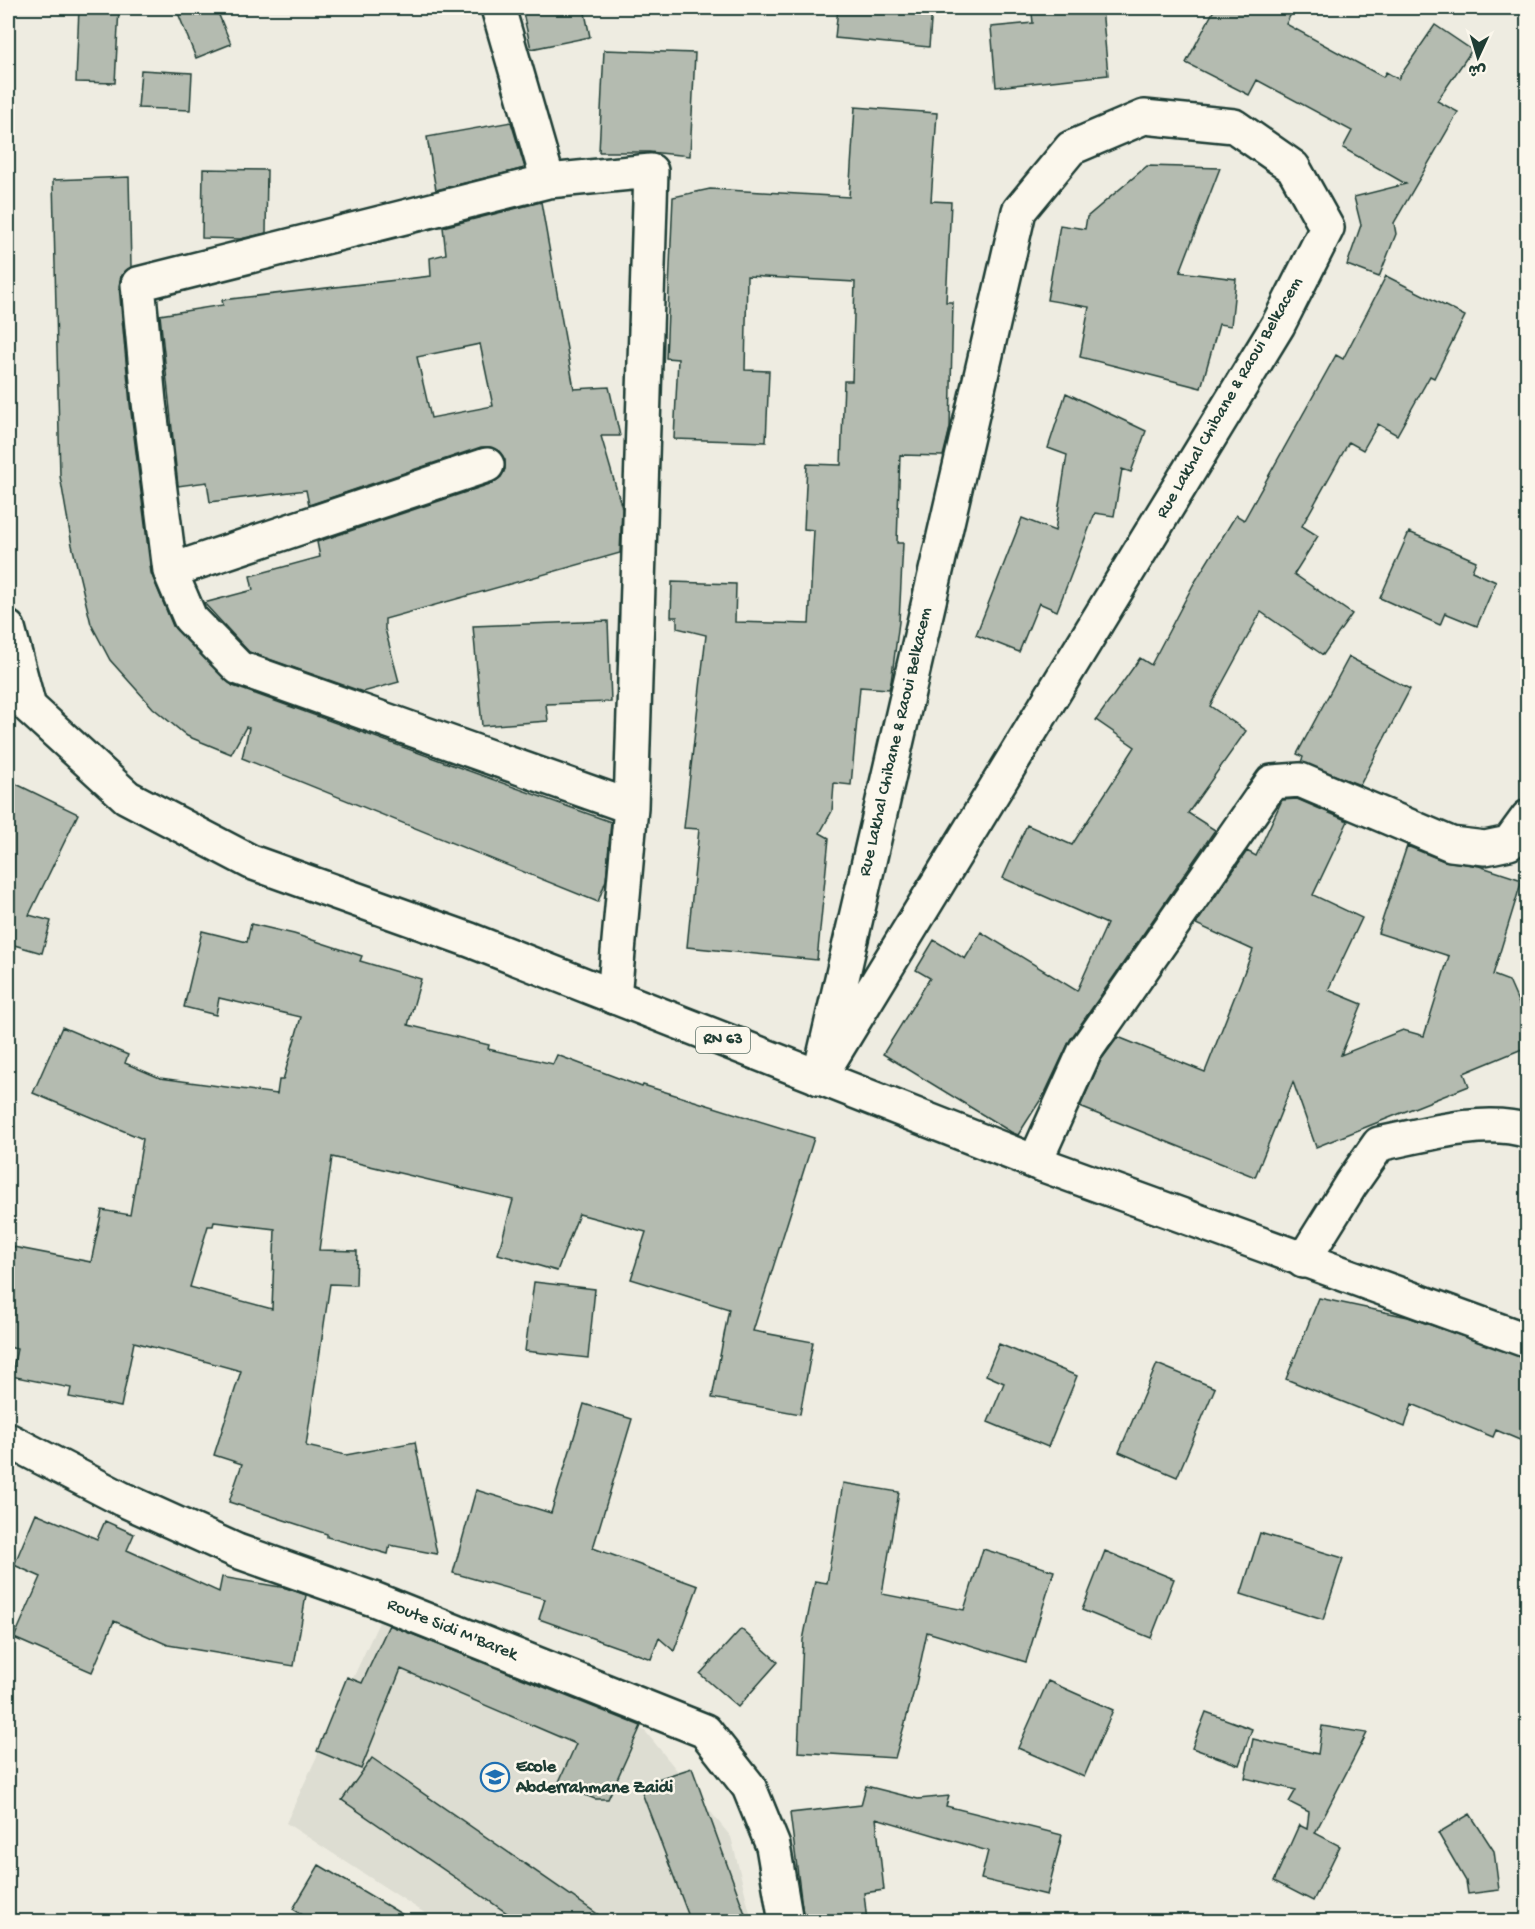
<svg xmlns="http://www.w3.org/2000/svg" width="1535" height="1929" font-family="'Gochi Hand','Playpen Sans Arabic',sans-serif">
	<rect width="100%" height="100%" fill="#eeece1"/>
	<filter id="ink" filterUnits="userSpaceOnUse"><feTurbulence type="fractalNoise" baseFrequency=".0167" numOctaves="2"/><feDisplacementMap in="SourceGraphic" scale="12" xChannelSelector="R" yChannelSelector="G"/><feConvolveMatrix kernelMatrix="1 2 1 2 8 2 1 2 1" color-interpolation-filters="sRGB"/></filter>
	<g filter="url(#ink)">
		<path fill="#ddddd2" d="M 379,1622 L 645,1731 L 731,1837 L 752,1921 L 437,1921 L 286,1823 Z"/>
		<path fill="#b4bbb0" stroke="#1f3d34" stroke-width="1.5" fill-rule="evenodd" d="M 79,8 L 119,8 L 115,83 L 76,82 Z
			M 176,8 L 216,8 L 231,44 L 196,58 Z
			M 522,8 L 584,8 L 590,37 L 531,49 Z
			M 838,8 L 932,8 L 929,47 L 835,38 Z
			M 1054,8 L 1102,8 L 1108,75 L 996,87 L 991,27 L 1033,23 L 1032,13 L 1055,11 Z
			M 1215,8 L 1294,8 L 1286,24 L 1383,77 L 1386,72 L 1398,79 L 1435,25 L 1472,50 L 1437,101 L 1458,112 L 1394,223 L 1396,234 L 1379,277 L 1347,265 L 1361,225 L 1354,197 L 1406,184 L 1343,148 L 1352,131 L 1257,80 L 1249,95 L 1186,63 Z
			M 604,50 L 695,53 L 690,156 L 649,152 L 599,152 Z
			M 141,70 L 192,73 L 190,110 L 138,108 Z
			M 855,107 L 937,113 L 931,201 L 951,202 L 946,302 L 953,302 L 950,428 L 943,456 L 900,455 L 897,543 L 903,543 L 899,622 L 891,682 L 889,689 L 860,687 L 851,785 L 834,783 L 832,811 L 820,833 L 829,838 L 817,960 L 687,947 L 699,829 L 684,828 L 706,635 L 677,628 L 677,617 L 671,617 L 672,582 L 736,584 L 735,622 L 809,624 L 814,530 L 804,529 L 807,464 L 841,465 L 844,381 L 852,381 L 855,282 L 747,276 L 745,370 L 769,371 L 766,442 L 674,439 L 678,359 L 666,358 L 673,197 L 710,189 L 849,197 Z
			M 511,122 L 525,168 L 436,190 L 427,137 Z
			M 1147,166 L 1220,168 L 1180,272 L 1236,279 L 1231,326 L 1219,324 L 1201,388 L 1080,357 L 1089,307 L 1047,300 L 1060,225 L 1085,229 L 1087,217 Z
			M 203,169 L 267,170 L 266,233 L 240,239 L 202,238 Z
			M 129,177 L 131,267 L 121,277 L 119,286 L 130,404 L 151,573 L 173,626 L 233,686 L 611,822 L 606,880 L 598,902 L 242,758 L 249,728 L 246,727 L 231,754 L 187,736 L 153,708 L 110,660 L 91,624 L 72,545 L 60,476 L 53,180 Z
			M 541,202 L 574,389 L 609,387 L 620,436 L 601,436 L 622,508 L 620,553 L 385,619 L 385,629 L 399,682 L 363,692 L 249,652 L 204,603 L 253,590 L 250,576 L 320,557 L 317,542 L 493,483 L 501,477 L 505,469 L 505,460 L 499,451 L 490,447 L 481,447 L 309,505 L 306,490 L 210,502 L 207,482 L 178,486 L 160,315 L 223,305 L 222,300 L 431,276 L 430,258 L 446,254 L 443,227 ZM 480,344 L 493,406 L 431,418 L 417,357 Z
			M 1386,276 L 1465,316 L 1434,378 L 1430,376 L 1397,435 L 1378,424 L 1363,450 L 1349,442 L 1302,526 L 1318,536 L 1294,574 L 1352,614 L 1323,655 L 1261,612 L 1210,706 L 1246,731 L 1188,813 L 1215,830 L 1070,1040 L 1045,1093 L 1018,1135 L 1011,1132 L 883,1054 L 930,978 L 916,970 L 934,940 L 965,959 L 981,932 L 1077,991 L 1107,924 L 1003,878 L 1027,825 L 1072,845 L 1135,747 L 1096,720 L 1140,658 L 1151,665 L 1193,585 L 1236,515 L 1244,520 L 1336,355 L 1343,359 Z
			M 1066,393 L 1146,431 L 1131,472 L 1122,469 L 1114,516 L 1095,513 L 1057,611 L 1039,603 L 1019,652 L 976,635 L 1022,518 L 1055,531 L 1067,455 L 1048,448 Z
			M 1409,532 L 1476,561 L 1472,571 L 1496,582 L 1477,626 L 1445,613 L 1440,625 L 1380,598 Z
			M 608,621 L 611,702 L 546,704 L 548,721 L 482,726 L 473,626 Z
			M 1349,657 L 1410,689 L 1360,785 L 1301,762 L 1303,757 L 1297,754 Z
			M 8,780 L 78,814 L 29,915 L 51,921 L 42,953 L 14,945 L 8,959 Z
			M 1297,799 L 1348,821 L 1313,895 L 1362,918 L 1328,990 L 1362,1004 L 1341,1055 L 1403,1030 L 1424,1036 L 1449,956 L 1378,933 L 1407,846 L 1444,861 L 1479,866 L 1522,880 L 1493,975 L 1509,981 L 1523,1013 L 1527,1015 L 1527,1047 L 1464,1073 L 1469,1086 L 1316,1147 L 1293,1082 L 1255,1177 L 1080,1107 L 1101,1060 L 1118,1037 L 1205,1072 L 1253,950 L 1196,924 L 1247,851 L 1256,856 L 1282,800 Z
			M 251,924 L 294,934 L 362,956 L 360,961 L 421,979 L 408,1025 L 489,1045 L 488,1049 L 553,1064 L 557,1055 L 642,1087 L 643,1085 L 814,1138 L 753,1331 L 813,1342 L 800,1414 L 712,1398 L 729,1309 L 631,1279 L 646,1232 L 579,1214 L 557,1271 L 498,1254 L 513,1200 L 332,1157 L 319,1250 L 357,1251 L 356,1285 L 330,1284 L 306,1446 L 346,1455 L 415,1442 L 437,1554 L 390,1545 L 388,1554 L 327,1537 L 327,1534 L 229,1502 L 242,1464 L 214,1455 L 241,1371 L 134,1342 L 121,1407 L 69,1397 L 71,1388 L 11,1376 L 17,1349 L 8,1347 L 8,1246 L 91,1262 L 102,1210 L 130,1215 L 143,1139 L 33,1093 L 62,1027 L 128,1055 L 125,1063 L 160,1078 L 277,1094 L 279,1080 L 283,1080 L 301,1017 L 219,998 L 216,1015 L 184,1007 L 202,931 L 247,942 ZM 214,1222 L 275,1229 L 272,1309 L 190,1287 L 208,1226 L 213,1226 Z
			M 534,1282 L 595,1289 L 588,1358 L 525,1351 Z
			M 1319,1298 L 1408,1317 L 1527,1359 L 1527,1443 L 1496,1430 L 1493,1437 L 1412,1404 L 1405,1427 L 1286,1379 Z
			M 999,1344 L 1077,1376 L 1048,1447 L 988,1422 L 1004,1383 L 986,1375 Z
			M 1157,1364 L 1215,1388 L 1177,1477 L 1119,1452 Z
			M 584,1404 L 632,1419 L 593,1548 L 698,1586 L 674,1651 L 659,1638 L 651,1659 L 539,1619 L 545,1599 L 453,1573 L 476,1490 L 551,1513 Z
			M 843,1483 L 899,1492 L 882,1594 L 964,1610 L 983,1549 L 1054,1571 L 1026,1662 L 927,1632 L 916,1684 L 895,1758 L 798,1752 L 803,1640 L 815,1581 L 827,1583 Z
			M 36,1513 L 97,1539 L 105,1521 L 134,1534 L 127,1550 L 219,1592 L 222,1577 L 286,1588 L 306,1595 L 294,1666 L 168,1645 L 114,1621 L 92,1672 L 14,1638 L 41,1577 L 14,1565 Z
			M 1260,1533 L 1343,1558 L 1323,1620 L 1241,1594 Z
			M 1105,1551 L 1174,1579 L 1151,1638 L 1082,1610 Z
			M 389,1625 L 641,1726 L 608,1799 L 595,1799 L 558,1784 L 576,1744 L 401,1669 L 361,1769 L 317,1751 L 347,1677 L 362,1683 Z
			M 741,1629 L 778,1662 L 738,1707 L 700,1674 Z
			M 1048,1681 L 1113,1710 L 1084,1777 L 1018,1748 Z
			M 1206,1712 L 1252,1729 L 1239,1765 L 1192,1748 Z
			M 1322,1726 L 1367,1733 L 1315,1833 L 1340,1846 L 1313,1901 L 1274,1881 L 1299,1825 L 1307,1829 L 1309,1812 L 1289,1802 L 1296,1790 L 1245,1778 L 1253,1739 L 1318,1754 Z
			M 372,1758 L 609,1922 L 520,1922 L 342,1800 Z
			M 692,1768 L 748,1922 L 691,1922 L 639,1785 Z
			M 866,1786 L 918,1799 L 949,1796 L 946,1806 L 1062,1835 L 1047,1895 L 981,1879 L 988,1851 L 876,1818 L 884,1890 L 864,1893 L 867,1922 L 804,1922 L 790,1813 L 861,1805 Z
			M 1470,1814 L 1494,1851 L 1499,1890 L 1468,1894 L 1466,1881 L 1438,1833 Z
			M 319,1865 L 415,1922 L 314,1922 L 293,1909 Z"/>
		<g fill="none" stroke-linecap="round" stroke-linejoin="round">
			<g stroke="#1f3d34" stroke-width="38">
				<path id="minor" d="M 498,8 L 548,181
					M 1144,117 L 1234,126 L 1293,167 L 1327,228 L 1278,325 L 819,1078 L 1019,211 L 1071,148 Z
					M 170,571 L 487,465
					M 614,997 L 631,807 L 651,171 L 548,181 L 138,284 L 149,402 L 170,571 L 190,618 L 239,668 L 631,807
					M 1035,1162 L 1085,1051 L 1272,782 L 1300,780 L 1451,844 L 1485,848 L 1509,843 L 1528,817
					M 1303,1261 L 1351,1184 L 1379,1144 C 1423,1135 1484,1117 1528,1131"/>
			</g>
			<g stroke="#1f3d34" stroke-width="38">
				<path id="major" d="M 8,628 L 29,707 L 127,797 L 251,862 L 470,940 L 1035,1162 L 1528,1341
					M 8,1440 L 122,1499 L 237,1551 L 376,1600 L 705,1731 L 749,1787 L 773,1846 L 786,1922"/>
			</g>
			<use href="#minor" stroke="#fbf7ec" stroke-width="33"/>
			<use href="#major" stroke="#fbf7ec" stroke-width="33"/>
		</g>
	</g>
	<defs>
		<g id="school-ring" transform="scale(1.5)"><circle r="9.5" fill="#fbf7ec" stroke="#1f6fb2" stroke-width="1.5"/><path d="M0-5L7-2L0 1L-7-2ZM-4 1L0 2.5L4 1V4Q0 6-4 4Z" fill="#1f6fb2"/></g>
	</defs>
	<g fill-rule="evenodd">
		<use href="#school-ring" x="495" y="1777"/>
	</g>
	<g text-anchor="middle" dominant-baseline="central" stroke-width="5" stroke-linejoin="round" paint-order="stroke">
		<rect fill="#fbf7ec" stroke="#61756b" stroke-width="1.5" x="696" y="1027" width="54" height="26" rx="4.5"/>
		<g font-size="16" font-weight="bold" fill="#1f3d34">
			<text x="723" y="1040">RN 63</text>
		</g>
		<g font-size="18" fill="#1f3d34" stroke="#fbf7ec">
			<text transform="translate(1230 398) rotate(-60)">Rue Lakhal Chibane &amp; Raoui Belkacem</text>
			<text transform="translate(896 742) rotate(-77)">Rue Lakhal Chibane &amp; Raoui Belkacem</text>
			<text transform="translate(452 1630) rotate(22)">Route Sidi M'Barek</text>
		</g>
		<g font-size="18" font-weight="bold" fill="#1f3d34" stroke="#fbf7ec" text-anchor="start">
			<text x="516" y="1767">Ecole<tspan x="516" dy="21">Abderrahmane Zaidi</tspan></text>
		</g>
	</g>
	<rect width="1535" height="1929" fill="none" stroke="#fbf7ec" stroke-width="30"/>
	<rect x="15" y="15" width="1505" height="1899" fill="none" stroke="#1f3d34" stroke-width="2" filter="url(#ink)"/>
	<g transform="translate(1478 57) rotate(184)" stroke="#fbf7ec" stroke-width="4.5" paint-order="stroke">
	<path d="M0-4.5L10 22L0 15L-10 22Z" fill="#1f3d34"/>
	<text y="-9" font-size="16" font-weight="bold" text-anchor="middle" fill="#1f3d34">ش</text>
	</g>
</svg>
